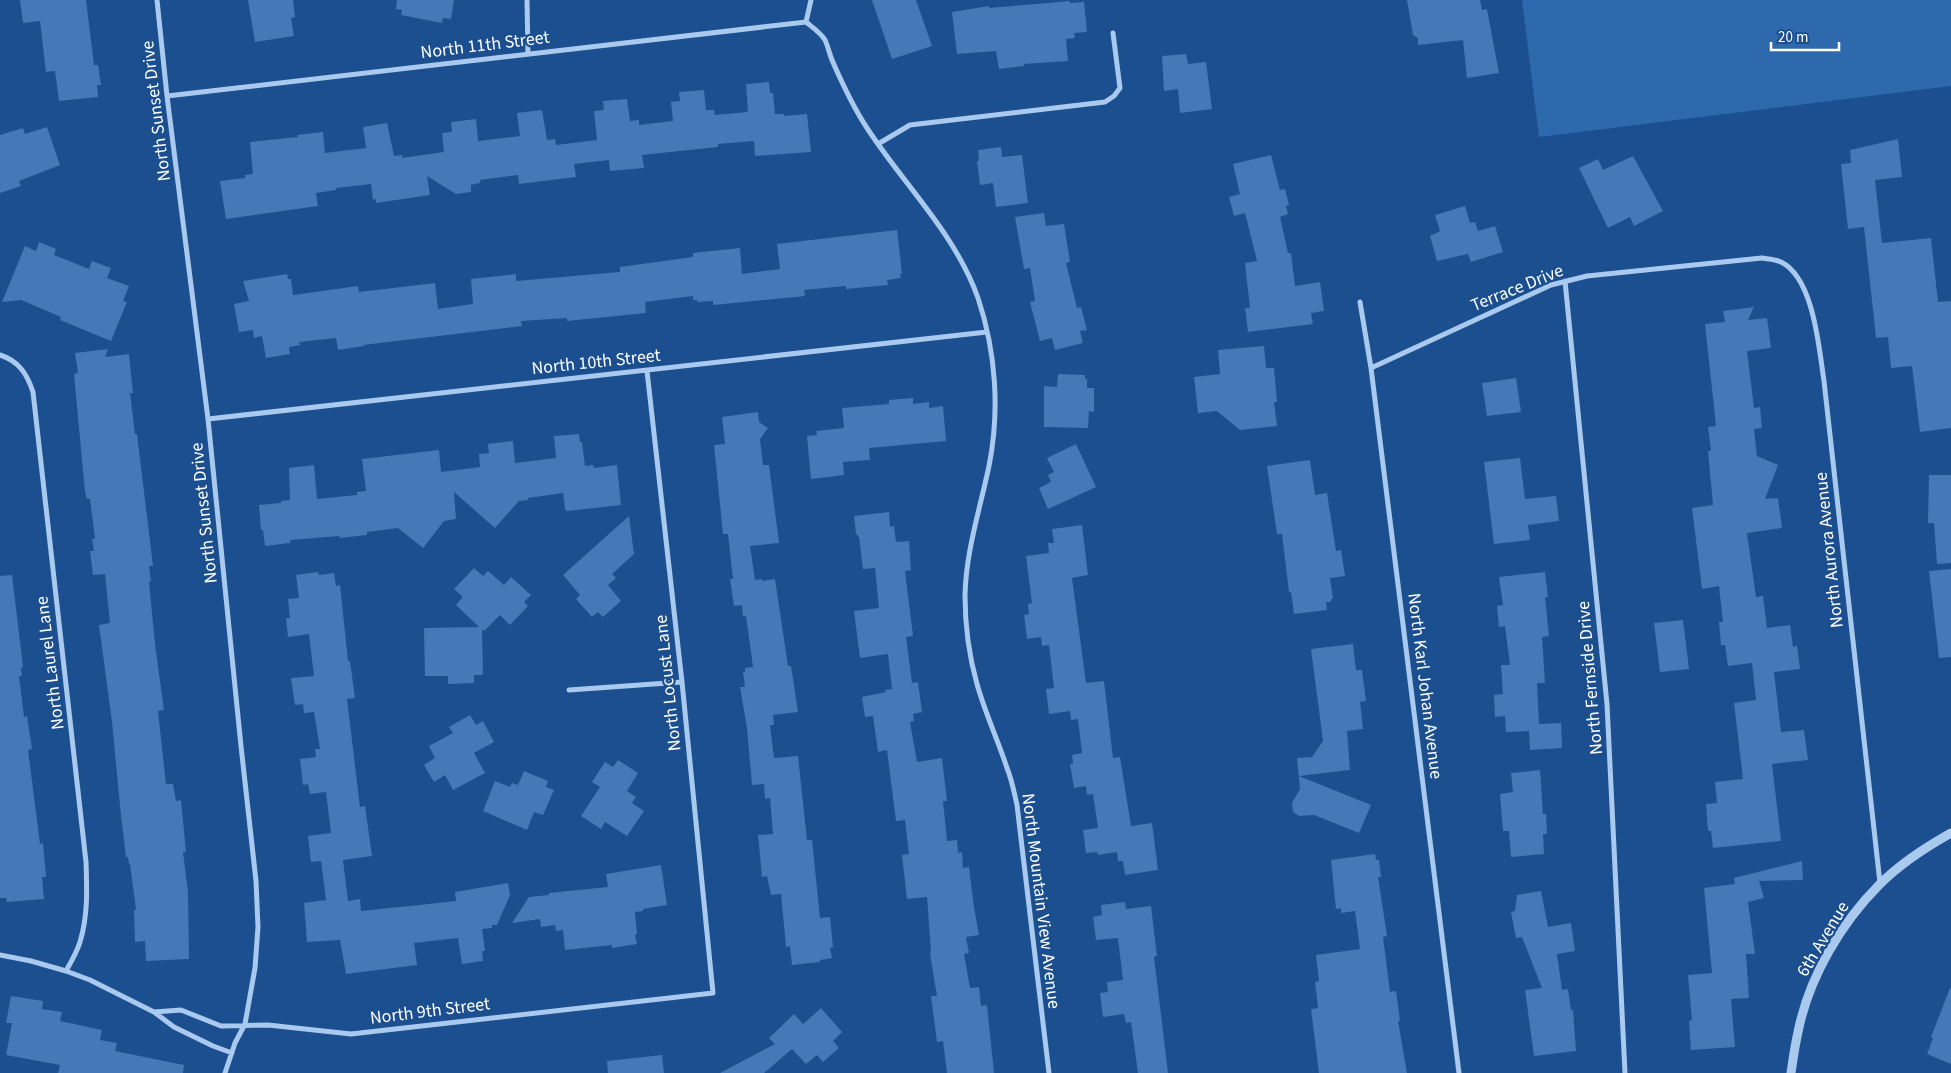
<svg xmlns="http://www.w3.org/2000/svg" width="1951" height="1073" font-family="'Source Sans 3',sans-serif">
	<rect width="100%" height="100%" fill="#1b4f8f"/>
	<path fill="#2e69ad" d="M 1522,0 L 1951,0 L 1951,86 L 1539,137 Z"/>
	<path fill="#4478b7" d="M 20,0 L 86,0 L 94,65 L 98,65 L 101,85 L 97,85 L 98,97 L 59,101 L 55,71 L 46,72 L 40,21 L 23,23 Z
		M 248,0 L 293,0 L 295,17 L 291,18 L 294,36 L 255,42 Z
		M 397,0 L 454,0 L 451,19 L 443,18 L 442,23 L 401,15 L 402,10 L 396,9 Z
		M 872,0 L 916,0 L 932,46 L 892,59 Z
		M 1407,0 L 1480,0 L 1482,10 L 1487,9 L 1499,73 L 1467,78 L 1463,40 L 1418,45 L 1418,38 L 1413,35 Z
		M 1070,1 L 1070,3 L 1084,2 L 1087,32 L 1074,33 L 1075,38 L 1066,39 L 1068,61 L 1024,64 L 1024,66 L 999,69 L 996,51 L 957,54 L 952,12 L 989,6 L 989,8 Z
		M 1186,54 L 1188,64 L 1206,62 L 1212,109 L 1180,113 L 1178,89 L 1164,91 L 1162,56 Z
		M 769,82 L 770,93 L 773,93 L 775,114 L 784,114 L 784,116 L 807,114 L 811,152 L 755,156 L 754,141 L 718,144 L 718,147 L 642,155 L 644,168 L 610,171 L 609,160 L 574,164 L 576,177 L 519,184 L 518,175 L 480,180 L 480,183 L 471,185 L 471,192 L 456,194 L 427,176 L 430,195 L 376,203 L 376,199 L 373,200 L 371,184 L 336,188 L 336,190 L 316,193 L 318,206 L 226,219 L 220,181 L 245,178 L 245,175 L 253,174 L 250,142 L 298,137 L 297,135 L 323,132 L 325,153 L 366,148 L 363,127 L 387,123 L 394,156 L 402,155 L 402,158 L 444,152 L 442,133 L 452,132 L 451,122 L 476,119 L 478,141 L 520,136 L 517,113 L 542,110 L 547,140 L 555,139 L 556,145 L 597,140 L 594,111 L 604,110 L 603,101 L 627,99 L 630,121 L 639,120 L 639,125 L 673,121 L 671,102 L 680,101 L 679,92 L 704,90 L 706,110 L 714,110 L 715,115 L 748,112 L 746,84 Z
		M 47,127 L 60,165 L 19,181 L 21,186 L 0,193 L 0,135 L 23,128 L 25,134 Z
		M 1898,139 L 1902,177 L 1875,180 L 1882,243 L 1931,238 L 1938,302 L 1951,301 L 1951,428 L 1920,432 L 1912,366 L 1891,368 L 1888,337 L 1876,338 L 1864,227 L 1848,229 L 1841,164 L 1851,163 L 1850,150 Z
		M 1001,147 L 1002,157 L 1022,155 L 1028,203 L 996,207 L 993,183 L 980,185 L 977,161 L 979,161 L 978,150 Z
		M 1271,155 L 1280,190 L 1285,189 L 1289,205 L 1286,206 L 1288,214 L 1280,217 L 1288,253 L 1291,253 L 1295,286 L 1320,282 L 1324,311 L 1311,313 L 1313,324 L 1248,332 L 1245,308 L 1250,308 L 1245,263 L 1257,261 L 1245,213 L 1234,216 L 1229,197 L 1240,194 L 1233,164 Z
		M 1633,156 L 1663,211 L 1634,226 L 1630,217 L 1608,228 L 1579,168 L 1598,159 L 1603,170 Z
		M 1465,206 L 1470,223 L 1475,222 L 1478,231 L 1495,226 L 1503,252 L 1471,262 L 1468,254 L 1437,261 L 1430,236 L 1440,231 L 1435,215 Z
		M 1044,213 L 1046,226 L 1064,224 L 1070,262 L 1066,263 L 1077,308 L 1081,307 L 1087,330 L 1080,331 L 1083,343 L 1055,350 L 1052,338 L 1040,341 L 1030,302 L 1035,301 L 1030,268 L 1024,269 L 1015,217 Z
		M 897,230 L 902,274 L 900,274 L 901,278 L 887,280 L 888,285 L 846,289 L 846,286 L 804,290 L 805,296 L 713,305 L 713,301 L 697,302 L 697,300 L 693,300 L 693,296 L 645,302 L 646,313 L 567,321 L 567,318 L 521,321 L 522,326 L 363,345 L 364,346 L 338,350 L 336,338 L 299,342 L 300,345 L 289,347 L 290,354 L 266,358 L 262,336 L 254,338 L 253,330 L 239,332 L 234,304 L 249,301 L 243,281 L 287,274 L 288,279 L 291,279 L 293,295 L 358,286 L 359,292 L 435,283 L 438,309 L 473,304 L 471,279 L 516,274 L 516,281 L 620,272 L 620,267 L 693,257 L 693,253 L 740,248 L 742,274 L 780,269 L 777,244 Z
		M 39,242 L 56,249 L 54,255 L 89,269 L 92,261 L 111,268 L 107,278 L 129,286 L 123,301 L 127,302 L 111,341 L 60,320 L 61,317 L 21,300 L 2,302 L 25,246 L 36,251 Z
		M 1754,307 L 1748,320 L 1767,318 L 1771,348 L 1747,351 L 1754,408 L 1760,407 L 1762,428 L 1754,429 L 1757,456 L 1778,465 L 1765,499 L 1778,498 L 1782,528 L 1747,533 L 1756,597 L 1763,596 L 1767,628 L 1790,625 L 1793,647 L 1797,646 L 1800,669 L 1774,672 L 1781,732 L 1804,730 L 1808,760 L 1772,764 L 1781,841 L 1713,848 L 1711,831 L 1708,831 L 1706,804 L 1717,803 L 1715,782 L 1743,779 L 1734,703 L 1756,700 L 1752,663 L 1728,666 L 1725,645 L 1721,645 L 1719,622 L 1723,622 L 1719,586 L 1702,589 L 1692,508 L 1713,505 L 1708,451 L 1711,451 L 1708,427 L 1716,426 L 1705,324 L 1725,322 L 1723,311 Z
		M 1264,346 L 1266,368 L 1274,368 L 1277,402 L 1274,402 L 1277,426 L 1240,430 L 1217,411 L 1198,413 L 1194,377 L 1220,374 L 1218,350 Z
		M 108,349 L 105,357 L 129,354 L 133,393 L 130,393 L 135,434 L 137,434 L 153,566 L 149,566 L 151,582 L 149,582 L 155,644 L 164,710 L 158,711 L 166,784 L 173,784 L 176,801 L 181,800 L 186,852 L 183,852 L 188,892 L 189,959 L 146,961 L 145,941 L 135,942 L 134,910 L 136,910 L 130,864 L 129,864 L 128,857 L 126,857 L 121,816 L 112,722 L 99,625 L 110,623 L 105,574 L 93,575 L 90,551 L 94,551 L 92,539 L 95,539 L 90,499 L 87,499 L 85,492 L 74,374 L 78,373 L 75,353 Z
		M 1058,374 L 1085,375 L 1085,379 L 1087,379 L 1087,388 L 1094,388 L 1094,412 L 1089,411 L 1088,428 L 1044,427 L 1044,386 L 1057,387 Z
		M 1516,378 L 1521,412 L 1487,416 L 1482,383 Z
		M 913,398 L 913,404 L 929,402 L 929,408 L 943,406 L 946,441 L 869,448 L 870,460 L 843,462 L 844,475 L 811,479 L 807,436 L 817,435 L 816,431 L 844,428 L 842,408 L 889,404 L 889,400 Z
		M 758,412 L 759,422 L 768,428 L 760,439 L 763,465 L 769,465 L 779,543 L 750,546 L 755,580 L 762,579 L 762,581 L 775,579 L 788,666 L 791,666 L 798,712 L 773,715 L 774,725 L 770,725 L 774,758 L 798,756 L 807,840 L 812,840 L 820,918 L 830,917 L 833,947 L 830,948 L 832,958 L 820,960 L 820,962 L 792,965 L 790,946 L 786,947 L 781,894 L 771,895 L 767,876 L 762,877 L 758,835 L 773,834 L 770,798 L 765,799 L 764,784 L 752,785 L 747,728 L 740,687 L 745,687 L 743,672 L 745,672 L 745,668 L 753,667 L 746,616 L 743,616 L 742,605 L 734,606 L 730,579 L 733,579 L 728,534 L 723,534 L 714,445 L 725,444 L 722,417 Z
		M 579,434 L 580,442 L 582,442 L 585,466 L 593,465 L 594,468 L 617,465 L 621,505 L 567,511 L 565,509 L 563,493 L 528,498 L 528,500 L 519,501 L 495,528 L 454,492 L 456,519 L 444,521 L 423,548 L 398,528 L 367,532 L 367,535 L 340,538 L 339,536 L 290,540 L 290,543 L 265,546 L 263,530 L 261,530 L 259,505 L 281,503 L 281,501 L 290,500 L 289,468 L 314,465 L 317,499 L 357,495 L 357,492 L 366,491 L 362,459 L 439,450 L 441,472 L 480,467 L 479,454 L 489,453 L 488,444 L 513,441 L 515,463 L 556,458 L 554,436 Z
		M 1076,444 L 1096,487 L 1048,509 L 1039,488 L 1051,482 L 1048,475 L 1054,472 L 1047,458 Z
		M 1520,458 L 1525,499 L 1556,496 L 1559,521 L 1528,525 L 1530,540 L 1494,544 L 1484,462 Z
		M 1310,460 L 1315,495 L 1327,493 L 1336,551 L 1341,550 L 1345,576 L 1330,578 L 1333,599 L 1331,599 L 1331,602 L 1326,602 L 1327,610 L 1294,614 L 1291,592 L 1289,592 L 1282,534 L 1277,534 L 1267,466 Z
		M 1929,475 L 1951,475 L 1951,563 L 1937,564 L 1934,523 L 1928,523 Z
		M 889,512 L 890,527 L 894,526 L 896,542 L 909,541 L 911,570 L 905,571 L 913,636 L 906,637 L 912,683 L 918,682 L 922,712 L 913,714 L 914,721 L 910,722 L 917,762 L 942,758 L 947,801 L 943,801 L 947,841 L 957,840 L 958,853 L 962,852 L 963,868 L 969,867 L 974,907 L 979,935 L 966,937 L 969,953 L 964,954 L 970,988 L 979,987 L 981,1006 L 987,1005 L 994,1073 L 947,1073 L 943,1041 L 937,1042 L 931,996 L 937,996 L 930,954 L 931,951 L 927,897 L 907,899 L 902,855 L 909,854 L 905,820 L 896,821 L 887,750 L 878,752 L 873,716 L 865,717 L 862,697 L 886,692 L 885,690 L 892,689 L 888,654 L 860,658 L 854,611 L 879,608 L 875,568 L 863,569 L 859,537 L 856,534 L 854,516 Z
		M 629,516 L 634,554 L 612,574 L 616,578 L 608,585 L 621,601 L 603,617 L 598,612 L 592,617 L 576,599 L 580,595 L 563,575 Z
		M 1082,525 L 1088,575 L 1072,578 L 1086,683 L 1104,681 L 1113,758 L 1120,757 L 1131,826 L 1152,823 L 1158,870 L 1125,875 L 1123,861 L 1118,861 L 1117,852 L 1098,855 L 1097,852 L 1086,853 L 1083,830 L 1098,828 L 1093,794 L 1087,795 L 1086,786 L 1074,788 L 1070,764 L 1073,764 L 1072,755 L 1082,753 L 1078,719 L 1071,720 L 1070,711 L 1049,714 L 1046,689 L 1054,688 L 1049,645 L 1042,646 L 1041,637 L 1027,639 L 1024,615 L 1029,614 L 1028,604 L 1032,603 L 1026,556 L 1049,553 L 1048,543 L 1054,543 L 1052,529 Z
		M 474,568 L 483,576 L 488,571 L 504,585 L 511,577 L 531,595 L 524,602 L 528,606 L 510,625 L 500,615 L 484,631 L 482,629 L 483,675 L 474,675 L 474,683 L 448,684 L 448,676 L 425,676 L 424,628 L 479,627 L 456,605 L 463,597 L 454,589 Z
		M 1951,569 L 1951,657 L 1939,658 L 1929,571 Z
		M 318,572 L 319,575 L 334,573 L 336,586 L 340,585 L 348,661 L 350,661 L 355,698 L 347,699 L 360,807 L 365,806 L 372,856 L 343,860 L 348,901 L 360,899 L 361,911 L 419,905 L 456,901 L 455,892 L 508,883 L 510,895 L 497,925 L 492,925 L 492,928 L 482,929 L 485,951 L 482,951 L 483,961 L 462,964 L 458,938 L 414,943 L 417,965 L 346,974 L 340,940 L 307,942 L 304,903 L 326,900 L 321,861 L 311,862 L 308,836 L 331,833 L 326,792 L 310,794 L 308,784 L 303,785 L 300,759 L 316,757 L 315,749 L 320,749 L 314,712 L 304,713 L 303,704 L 295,705 L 291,678 L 314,676 L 309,634 L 288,637 L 286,618 L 290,618 L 288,599 L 299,598 L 296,575 Z
		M 1545,572 L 1548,597 L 1545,597 L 1549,636 L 1542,637 L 1545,683 L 1537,683 L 1539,724 L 1561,723 L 1562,748 L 1530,750 L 1529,731 L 1506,732 L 1505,716 L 1495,717 L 1494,695 L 1503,694 L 1501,665 L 1510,665 L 1505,626 L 1499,627 L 1497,606 L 1503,605 L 1499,577 Z
		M 12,575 L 23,667 L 21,668 L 22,676 L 19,676 L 24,717 L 27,716 L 32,749 L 28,750 L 40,844 L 43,843 L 46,877 L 42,877 L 44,899 L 7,902 L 6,898 L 0,898 L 0,576 Z
		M 1683,620 L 1689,669 L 1660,672 L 1654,623 Z
		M 1353,644 L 1356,670 L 1362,670 L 1366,701 L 1360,702 L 1363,729 L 1347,731 L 1350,770 L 1299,776 L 1371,805 L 1359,833 L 1314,815 L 1299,816 L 1293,812 L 1292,803 L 1300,789 L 1297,758 L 1312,757 L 1323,741 L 1311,649 Z
		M 470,715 L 476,725 L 483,721 L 494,742 L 474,753 L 485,773 L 453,790 L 445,775 L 434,782 L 424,765 L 435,758 L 429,746 L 453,733 L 449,727 Z
		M 618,760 L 638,773 L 627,791 L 636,797 L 632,803 L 644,811 L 627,836 L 605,822 L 601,829 L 581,816 L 600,787 L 592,782 L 605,762 L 613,767 Z
		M 1540,770 L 1543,814 L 1546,814 L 1547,834 L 1543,834 L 1544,854 L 1511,857 L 1509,831 L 1503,831 L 1500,794 L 1513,792 L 1511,773 Z
		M 524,771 L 548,781 L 546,787 L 554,790 L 543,815 L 534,812 L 527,830 L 483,811 L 495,781 L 510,787 L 512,783 L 518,785 Z
		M 1375,854 L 1376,860 L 1379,860 L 1381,877 L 1378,877 L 1387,936 L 1383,937 L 1390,992 L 1396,991 L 1400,1021 L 1398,1021 L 1407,1073 L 1319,1073 L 1311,1009 L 1318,1008 L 1315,982 L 1319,981 L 1316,955 L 1360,949 L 1355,911 L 1341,913 L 1341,908 L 1336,909 L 1331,860 Z
		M 1802,861 L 1803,880 L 1759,881 L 1764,898 L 1748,902 L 1755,954 L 1746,954 L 1749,998 L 1731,999 L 1735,1047 L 1691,1050 L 1689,1021 L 1692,1020 L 1688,975 L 1712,973 L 1704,888 L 1735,884 L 1734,878 Z
		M 661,865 L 667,905 L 643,909 L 643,911 L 635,912 L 637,934 L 635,935 L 637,944 L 612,948 L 612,945 L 565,950 L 563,930 L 556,931 L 555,925 L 541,927 L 540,919 L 512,923 L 529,897 L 549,895 L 549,893 L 608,887 L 606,874 Z
		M 1541,891 L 1548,927 L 1571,923 L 1575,951 L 1557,954 L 1562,990 L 1568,989 L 1571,1010 L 1573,1010 L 1576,1051 L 1534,1056 L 1525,990 L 1542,988 L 1522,937 L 1516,938 L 1511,912 L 1515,911 L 1517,895 Z
		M 1125,902 L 1126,909 L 1151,906 L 1157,956 L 1154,957 L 1168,1073 L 1138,1073 L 1131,1022 L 1126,1023 L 1124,1014 L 1103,1017 L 1100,993 L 1108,992 L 1107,982 L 1123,980 L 1118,938 L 1096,940 L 1093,917 L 1102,915 L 1101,905 Z
		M 1950,988 L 1951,989 L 1951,1064 L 1927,1054 L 1933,1038 L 1931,1037 Z
		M 11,996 L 43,1001 L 42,1009 L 62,1012 L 60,1021 L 102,1030 L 100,1040 L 117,1043 L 115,1051 L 184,1065 L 183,1073 L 58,1073 L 60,1065 L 6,1055 L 12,1023 L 6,1023 Z
		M 821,1008 L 842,1032 L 833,1041 L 839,1048 L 823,1062 L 817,1055 L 806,1064 L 792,1049 L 764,1073 L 720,1073 L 775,1044 L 769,1038 L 794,1014 L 803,1024 Z
		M 662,1055 L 664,1073 L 608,1073 L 607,1061 Z"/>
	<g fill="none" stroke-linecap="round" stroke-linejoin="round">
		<path stroke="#a9c9ee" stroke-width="5" d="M 157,0 L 167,96 L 208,419 L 241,746 L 256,881 L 258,927 L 255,968 L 245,1024 L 235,1043 L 225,1073
			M 527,0 L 528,54
			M 806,22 C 812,27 821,33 825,40 C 828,46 829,53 832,60 C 842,83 853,107 867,128 C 904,185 955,233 978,298 C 996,352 1000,411 989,466 C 980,509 966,551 965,595 C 965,625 969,656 977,684 C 985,713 998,740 1007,768 C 1012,780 1014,792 1017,805 L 1049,1073
			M 806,22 L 811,0
			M 167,96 L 806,22
			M 878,144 L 910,125 L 1105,102 L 1114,96 L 1120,88 L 1113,33
			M 1565,281 L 1607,704 L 1625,1073
			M 1360,302 L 1371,368 L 1459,1073
			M 0,355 C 19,361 27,374 33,392 L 86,862 C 87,889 88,916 80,942 C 77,952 71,962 66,971
			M 1371,368 L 1551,285 L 1587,276 L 1762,258 C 1768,259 1775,259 1781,262 C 1814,278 1819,349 1824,381 L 1880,883
			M 208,419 L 987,332
			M 569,690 L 682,682
			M 0,955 L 31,961 L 66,971 L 90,980 L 154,1012 L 174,1027 L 213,1046 L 232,1053
			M 154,1012 L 181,1010 L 221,1026 L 268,1025 L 351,1034 L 713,993 L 682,682 L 647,371"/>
		<path stroke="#a9c9ee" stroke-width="9" d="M 1791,1073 C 1793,1059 1795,1045 1798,1032 C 1809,977 1841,923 1880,884 C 1901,863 1926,847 1951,833"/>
	</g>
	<g text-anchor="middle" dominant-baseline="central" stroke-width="4.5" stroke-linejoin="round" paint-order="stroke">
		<g font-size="18" fill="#fff" stroke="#1b4f8f">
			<text transform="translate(485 45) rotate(-7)">North 11th Street</text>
			<text transform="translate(156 111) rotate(-97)">North Sunset Drive</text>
			<text transform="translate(1517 288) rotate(-22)">Terrace Drive</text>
			<text transform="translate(596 362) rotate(-6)">North 10th Street</text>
			<text transform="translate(204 513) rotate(-96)">North Sunset Drive</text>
			<text transform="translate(1829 550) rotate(-96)">North Aurora Avenue</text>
			<text transform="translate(50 663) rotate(-97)">North Laurel Lane</text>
			<text transform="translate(1590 678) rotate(-95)">North Fernside Drive</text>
			<text transform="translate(668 683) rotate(-96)">North Locust Lane</text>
			<text transform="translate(1425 686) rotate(83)">North Karl Johan Avenue</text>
			<text transform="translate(1041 901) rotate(83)">North Mountain View Avenue</text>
			<text transform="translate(1823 939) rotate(-59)">6th Avenue</text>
			<text transform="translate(430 1011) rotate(-7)">North 9th Street</text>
		</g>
	</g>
	<path d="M1771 42v8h68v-8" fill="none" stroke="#ffffff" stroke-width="2.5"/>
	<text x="1778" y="42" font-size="15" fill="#ffffff" stroke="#1b4f8f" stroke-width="4" paint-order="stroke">20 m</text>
</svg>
